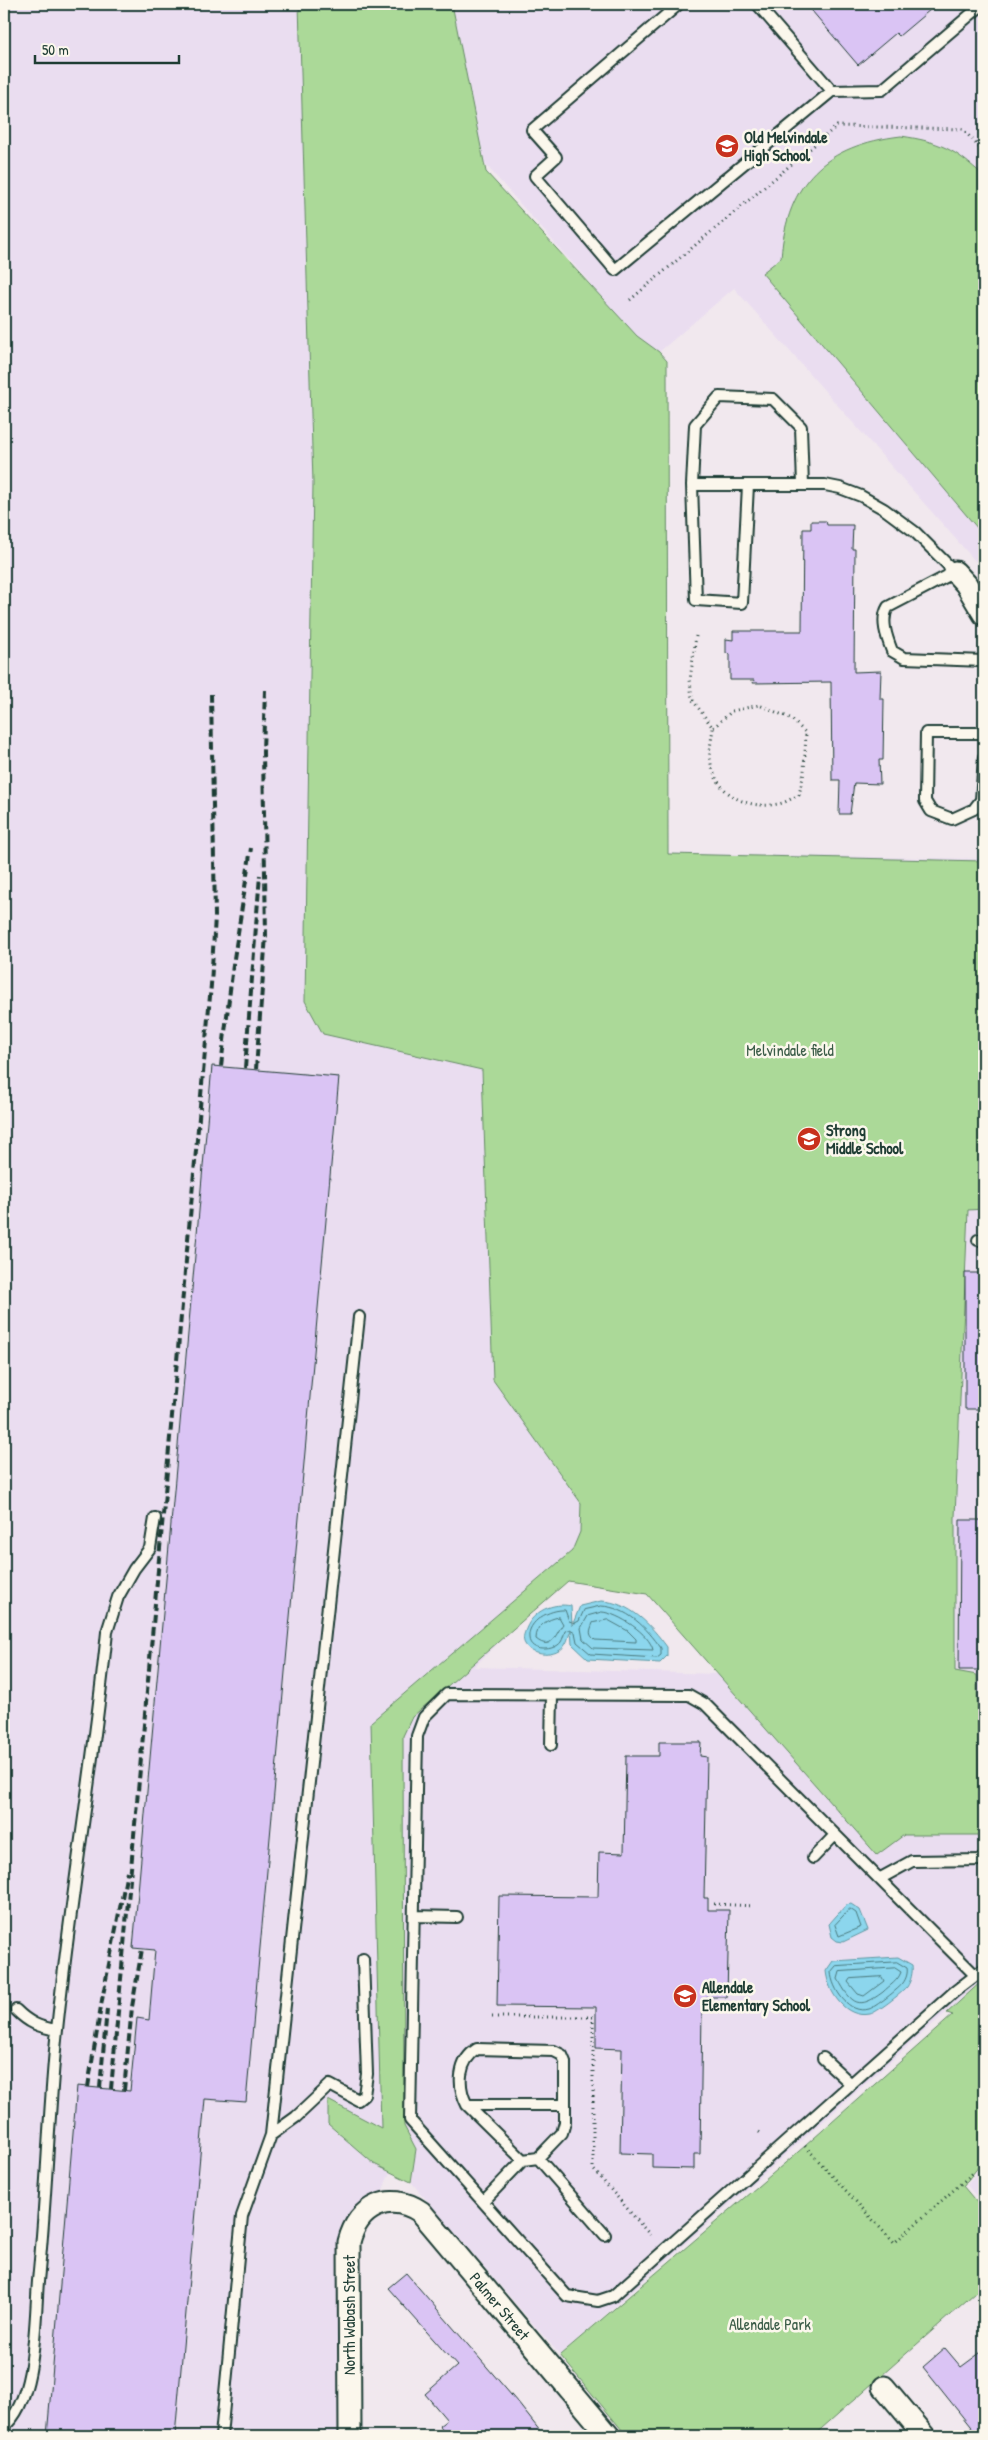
<svg xmlns="http://www.w3.org/2000/svg" width="988" height="2440" font-family="'Patrick Hand',sans-serif">
	<rect width="100%" height="100%" fill="#f1e8ee"/>
	<filter id="ink" filterUnits="userSpaceOnUse"><feTurbulence type="fractalNoise" baseFrequency=".02" numOctaves="2"/><feDisplacementMap in="SourceGraphic" scale="10" xChannelSelector="R" yChannelSelector="G"/><feConvolveMatrix kernelMatrix="1 2 1 2 8 2 1 2 1" color-interpolation-filters="sRGB"/></filter>
	<g filter="url(#ink)">
		<path fill="#eaddf0" d="M 4,4 L 299,4 L 313,483 L 482,1070 L 493,1380 L 581,1503 L 583,1559 L 474,1667 L 719,1674 L 877,1855 L 620,885 L 590,283 L 344,4 L 984,4 L 984,571 L 734,288 L 659,352 L 667,361 L 668,853 L 984,859 L 984,1979 L 560,2355 L 411,2182 L 416,2149 L 406,2131 L 377,2205 L 357,2221 L 350,2436 L 4,2436 Z
			M 984,2164 L 984,2206 L 967,2185 Z"/>
		<path fill="#abd998" stroke="#658b66" d="M 299,4 L 452,4 L 486,172 L 637,336 L 659,352 L 667,361 L 668,854 L 984,861 L 984,1209 L 968,1210 L 955,1517 L 955,1671 L 977,1675 L 979,1835 L 904,1835 L 877,1855 L 647,1594 L 568,1581 L 412,1717 L 403,1736 L 404,2126 L 416,2149 L 411,2182 L 374,2164 L 328,2124 L 328,2100 L 381,2128 L 371,1722 L 572,1551 L 580,1532 L 581,1503 L 493,1380 L 482,1070 L 323,1034 L 305,1001 L 313,483 Z
			M 901,136 C 941,142 954,149 984,176 L 984,536 L 762,273 L 781,258 C 787,181 826,145 901,136 Z
			M 984,1979 L 984,2160 L 963,2186 L 984,2211 L 984,2285 L 813,2436 L 627,2436 L 560,2355 L 805,2146 L 953,2015 L 947,2013 Z"/>
		<path fill="#8cd6ed" stroke="#6099a3" d="M 601,1601 C 630,1602 651,1625 667,1647 L 667,1656 L 660,1663 L 588,1659 L 572,1644 L 571,1630 C 569,1634 568,1641 565,1645 C 557,1658 532,1657 525,1644 C 522,1639 524,1634 526,1629 C 533,1611 553,1602 571,1606 L 572,1626 L 580,1606 Z
			M 851,1904 L 860,1910 L 868,1930 L 843,1942 L 837,1941 L 832,1937 L 829,1924 L 846,1905 Z
			M 898,1957 L 912,1965 C 913,1972 911,1981 907,1987 C 902,1993 876,2013 870,2014 C 845,2019 828,1992 826,1971 L 833,1961 Z"/>
		<g fill="none" stroke-linecap="round" stroke-linejoin="round">
			<path stroke="#4b7a7e" stroke-width="1" d="M 601,1606 C 627,1607 647,1628 661,1648 L 661,1655 L 657,1658 L 591,1654 L 577,1642 L 575,1632 L 570,1629 L 565,1631 C 564,1634 563,1639 561,1642 C 555,1651 530,1653 529,1638 C 527,1621 550,1609 565,1610 L 569,1621 L 575,1623 L 579,1621 L 584,1610 Z
				M 602,1612 C 618,1613 650,1634 653,1650 L 593,1648 L 583,1639 L 581,1628 L 588,1616 Z
				M 559,1617 L 563,1624 C 556,1633 552,1652 536,1639 C 536,1626 547,1619 559,1617 Z
				M 608,1620 L 628,1631 L 636,1639 L 636,1642 L 595,1640 C 588,1634 590,1631 593,1623 Z
				M 850,1909 L 856,1913 L 861,1927 L 839,1936 L 835,1925 Z
				M 897,1962 L 907,1968 C 908,1973 906,1979 903,1983 C 900,1988 874,2008 869,2009 C 849,2015 832,1989 831,1972 L 836,1966 Z
				M 895,1968 L 901,1972 C 898,1981 890,1985 883,1992 C 859,2010 852,2005 838,1979 L 840,1972 Z
				M 882,1977 L 884,1981 L 864,1996 L 858,1994 L 848,1982 L 850,1979 Z"/>
		</g>
		<path fill="#dac4f4" stroke="#1f3d34" d="M 806,4 L 937,4 L 899,36 L 896,33 L 858,65 Z
			M 811,521 L 826,521 L 827,525 L 853,525 L 852,549 L 855,549 L 854,672 L 881,671 L 880,699 L 884,699 L 883,760 L 879,760 L 880,784 L 854,783 L 850,814 L 839,814 L 840,780 L 832,780 L 831,682 L 753,683 L 754,680 L 730,680 L 730,654 L 726,653 L 726,639 L 733,640 L 733,631 L 802,631 L 803,529 L 811,529 Z
			M 212,1066 L 339,1077 L 246,2102 L 205,2099 L 175,2436 L 47,2436 L 77,2086 L 130,2091 L 137,2018 L 149,2020 L 155,1950 L 133,1948 Z
			M 965,1273 L 984,1273 L 984,1409 L 965,1409 Z
			M 960,1520 L 984,1520 L 984,1670 L 959,1670 Z
			M 659,1742 L 701,1742 L 700,1756 L 707,1757 L 704,1898 L 708,1898 L 708,1910 L 729,1910 L 727,1997 L 706,1997 L 706,2009 L 702,2009 L 700,2154 L 694,2154 L 694,2169 L 652,2168 L 652,2154 L 620,2153 L 622,2049 L 596,2048 L 596,2007 L 497,2006 L 499,1896 L 598,1897 L 599,1852 L 624,1853 L 626,1756 L 659,1756 Z
			M 406,2273 L 518,2403 L 544,2436 L 448,2436 L 439,2426 L 447,2420 L 425,2394 L 457,2366 L 388,2288 Z
			M 945,2348 L 961,2367 L 984,2350 L 984,2436 L 978,2436 L 923,2367 Z"/>
		<g fill="none" stroke-linecap="round" stroke-linejoin="round">
			<g stroke="#1f3d34" stroke-width="14">
				<path id="lane" d="M 679,4 L 532,130 L 556,157 L 535,176 L 615,270 L 832,91 L 882,90 L 983,4
					M 757,4 L 832,91
					M 692,485 L 825,485 L 840,488 L 861,496 L 884,509 L 915,532 L 955,572 L 888,607 C 880,620 887,638 892,651 L 904,658 L 984,661
					M 748,485 L 742,603 L 696,600 L 692,485 L 695,425 L 719,397 L 773,399 L 801,427 L 803,485
					M 984,733 L 926,733 L 925,801 L 931,811 L 952,819 L 974,809 L 981,800 L 984,757
					M 978,1240 L 984,1240
					M 551,1745 L 552,1695
					M 813,1858 L 835,1835
					M 879,1879 L 912,1861 L 984,1860
					M 414,1916 L 457,1917
					M 976,1976 L 705,1704 L 689,1695 L 447,1694 L 424,1717 L 417,1736 L 410,2120 L 567,2296 L 598,2301 L 613,2296 L 954,1992 L 984,1969
					M 16,2010 C 29,2023 39,2027 57,2030
					M 823,2058 L 851,2084
					M 467,2105 L 565,2105
					M 271,2135 L 296,2117 L 330,2085 L 358,2100 L 364,2095 L 367,2074 L 363,1959
					M 538,2158 L 605,2235
					M 483,2202 L 523,2160 L 538,2158 L 562,2133 L 565,2122 L 565,2062 L 562,2055 L 554,2051 L 477,2049 C 458,2061 457,2086 467,2105 L 523,2160
					M 4,2426 C 36,2402 35,2320 38,2281 C 46,2204 48,2127 55,2050 C 68,1911 93,1772 107,1632 L 118,1597 L 134,1569 L 150,1548 L 155,1518
					M 221,2436 L 242,2216 L 271,2135 L 359,1317"/>
			</g>
			<g stroke="#1f3d34" stroke-width="25">
				<path id="street" d="M 955,572 L 966,584 L 984,614
					M 884,2387 L 925,2436
					M 350,2436 L 349,2242 C 358,2206 390,2191 421,2212 L 609,2436"/>
			</g>
			<path stroke="#1f3d34" stroke-width="3" stroke-dasharray="1 4" stroke-linecap="butt" d="M 630,300 L 837,126 L 963,129 L 984,153
				M 696,636 L 690,680 L 692,699 L 713,728 C 712,737 709,749 710,758 C 714,793 745,810 778,804 C 785,803 792,798 799,795 L 804,772 L 806,733 L 790,718 L 759,705 L 732,711 L 713,728
				M 714,1904 L 753,1906
				M 710,2006 L 751,2008
				M 492,2017 L 593,2017 L 593,2169 L 650,2235
				M 759,2132 L 762,2134
				M 805,2146 L 894,2243 L 974,2172"/>
			<use href="#lane" stroke="#fbf7ec" stroke-width="10"/>
			<use href="#street" stroke="#fbf7ec" stroke-width="21"/>
			<path stroke="#1f3d34" stroke-width="4" stroke-dasharray="8 4" stroke-linecap="butt" d="M 221,1066 L 233,965 L 251,848
				M 245,1068 L 260,875
				M 256,1069 L 266,935 L 263,752 L 265,690
				M 88,2087 L 102,2000 L 127,1872
				M 100,2088 L 107,2009
				M 111,2089 L 211,985 L 215,916 L 211,694
				M 124,2090 L 132,2007 L 142,1949"/>
		</g>
	</g>
	<defs>
		<g id="school-disc" transform="scale(1.25)"><circle r="9.5" fill="#c8321e" stroke="#fbf7ec"/><path d="M0-5L7-2L0 1L-7-2ZM-4 1L0 2.5L4 1V4Q0 6-4 4Z" fill="#fff"/></g>
	</defs>
	<g fill-rule="evenodd">
		<use href="#school-disc" x="727" y="146"/>
		<use href="#school-disc" x="809" y="1139"/>
		<use href="#school-disc" x="685" y="1996"/>
	</g>
	<g text-anchor="middle" dominant-baseline="central" stroke-width="5" stroke-linejoin="round" paint-order="stroke">
		<g font-size="16" font-weight="bold" fill="#1f3d34" stroke="#fbf7ec" text-anchor="start">
			<text x="744" y="137">Old Melvindale<tspan x="744" dy="18">High School</tspan></text>
			<text x="826" y="1130">Strong<tspan x="826" dy="18">Middle School</tspan></text>
			<text x="702" y="1987">Allendale<tspan x="702" dy="18">Elementary School</tspan></text>
		</g>
		<g font-size="16" fill="#3b5c48" stroke="#fbf7ec">
			<text x="790" y="1050">Melvindale field</text>
			<text x="770" y="2324">Allendale Park</text>
		</g>
		<g font-size="16" fill="#1f3d34" stroke="#fbf7ec">
			<text transform="translate(500 2306) rotate(50)">Palmer Street</text>
			<text transform="translate(349 2315) rotate(-90)">North Wabash Street</text>
		</g>
	</g>
	<rect width="988" height="2440" fill="none" stroke="#fbf7ec" stroke-width="20"/>
	<rect x="10" y="10" width="968" height="2420" fill="none" stroke="#1f3d34" stroke-width="2" filter="url(#ink)"/>
	<path d="M35 55v8h144v-8" fill="none" stroke="#1f3d34" stroke-width="2.5"/>
	<text x="42" y="55" font-size="15" fill="#1f3d34" stroke="#fbf7ec" stroke-width="4" paint-order="stroke">50 m</text>
</svg>
